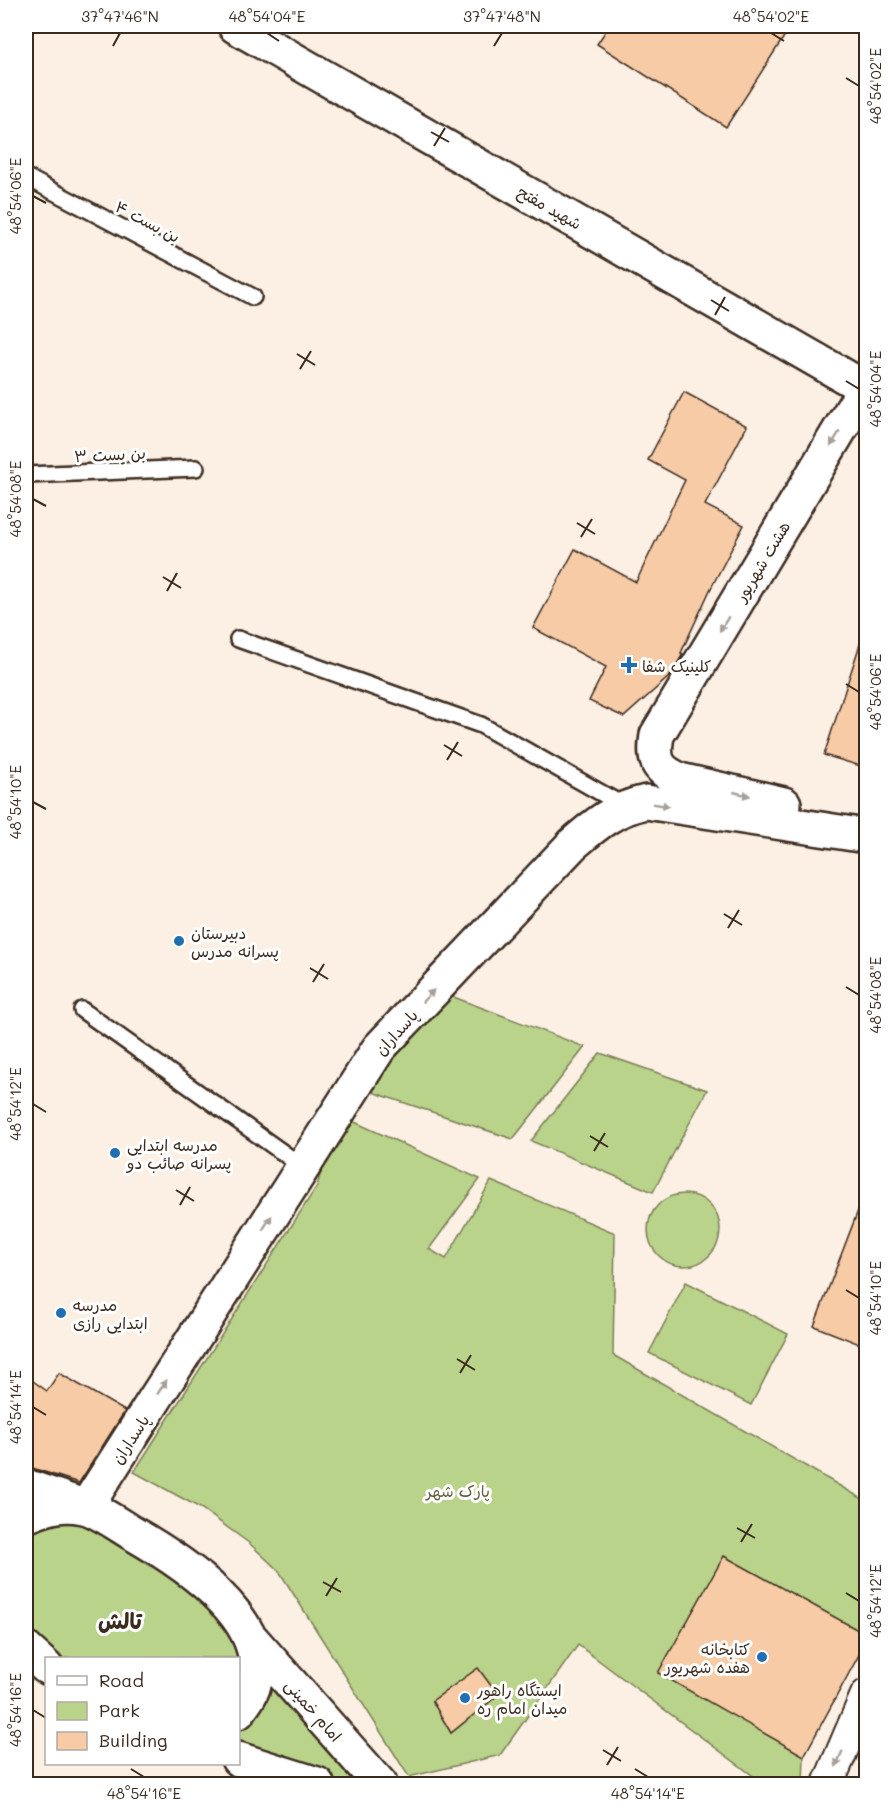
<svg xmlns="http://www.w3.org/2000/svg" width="892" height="1810" font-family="Mali,'Playpen Sans Arabic',sans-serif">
	<rect width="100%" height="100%" fill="#fcefe4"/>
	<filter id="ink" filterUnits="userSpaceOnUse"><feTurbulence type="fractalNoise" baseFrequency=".0167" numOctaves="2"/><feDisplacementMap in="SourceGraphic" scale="12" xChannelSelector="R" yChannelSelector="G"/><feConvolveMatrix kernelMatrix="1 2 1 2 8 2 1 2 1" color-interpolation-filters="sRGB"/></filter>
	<g filter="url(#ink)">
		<path fill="#b9d38b" stroke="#7a7e54" stroke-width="1.5" d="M 451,996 L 585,1047 L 513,1139 L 354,1086 Z
			M 600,1053 L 707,1090 L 653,1192 L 531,1141 Z
			M 337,1114 L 480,1179 L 429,1249 L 446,1259 L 491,1181 L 615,1233 L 613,1355 L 866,1501 L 866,1640 L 804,1756 L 803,1784 L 764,1784 L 578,1645 L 500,1755 L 409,1777 L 279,1571 L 249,1543 L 202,1509 L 134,1472 L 317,1186 Z
			M648 1230a36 36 0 1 1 72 0a36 36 0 1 1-72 0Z
			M 686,1282 L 788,1334 L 751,1405 L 649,1353 Z
			M 26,1487 L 153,1545 L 380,1784 L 317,1784 L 239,1759 L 238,1658 L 46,1658 L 26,1648 Z"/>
		<path fill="#f6cba5" stroke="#3b2a1e" stroke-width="1.5" d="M 609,26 L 791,26 L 726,127 L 597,44 Z
			M 684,392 L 747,426 L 705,505 L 744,525 L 710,590 L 681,653 L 683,654 L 670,676 L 624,717 L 589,701 L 606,667 L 533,628 L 575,549 L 636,582 L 685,480 L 648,460 Z
			M 861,641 L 867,642 L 867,768 L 824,755 Z
			M 864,1195 L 867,1196 L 867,1347 L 814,1326 Z
			M 59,1373 L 125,1411 L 79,1483 L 26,1466 L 26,1376 L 47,1391 Z
			M 724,1556 L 867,1635 L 867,1640 L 804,1756 L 658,1673 Z
			M 478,1668 L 498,1695 L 451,1733 L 432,1701 Z"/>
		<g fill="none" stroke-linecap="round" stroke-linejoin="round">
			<g stroke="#3b2a1e" stroke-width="20">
				<path id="service" d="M 26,177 L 253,297
					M 26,475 L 196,468
					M 238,639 L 481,725 L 626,807
					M 82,1010 L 303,1167"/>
			</g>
			<g stroke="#3b2a1e" stroke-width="34">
				<path id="minor" d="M 828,1784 L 866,1695"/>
			</g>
			<g stroke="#3b2a1e" stroke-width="38">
				<path id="tertiary" d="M 235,26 L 865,388
					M 784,804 L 680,780 C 656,769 653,760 657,735 L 866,386
					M 86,1507 L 379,1048 L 573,844 C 597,823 614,809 646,802 L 866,836"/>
			</g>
			<g stroke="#3b2a1e" stroke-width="38">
				<path id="secondary" d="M 26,1486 L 75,1503
					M 26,1516 C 45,1508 62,1502 83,1507 C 96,1509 120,1526 132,1533 C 179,1560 271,1618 254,1684 C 252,1694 244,1704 238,1712
					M 249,1636 L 380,1784
					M 26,1649 L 46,1667
					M 238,1759 L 317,1784"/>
			</g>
			<use href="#service" stroke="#fff" stroke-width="15"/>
			<use href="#minor" stroke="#fff" stroke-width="30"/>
			<use href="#tertiary" stroke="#fff" stroke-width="33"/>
			<use href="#secondary" stroke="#fff" stroke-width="33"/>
		</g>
		<defs><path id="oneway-solid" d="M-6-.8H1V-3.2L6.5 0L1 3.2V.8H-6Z" transform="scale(1.5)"/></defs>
		<g fill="#a79f9a">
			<use href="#oneway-solid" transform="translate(835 439) rotate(121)"/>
			<use href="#oneway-solid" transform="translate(724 624) rotate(121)"/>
			<use href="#oneway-solid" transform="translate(742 794) rotate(13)"/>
			<use href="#oneway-solid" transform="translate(661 805) rotate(9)"/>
			<use href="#oneway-solid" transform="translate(428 996) rotate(-46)"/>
			<use href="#oneway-solid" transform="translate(267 1223) rotate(-57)"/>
			<use href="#oneway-solid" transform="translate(162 1387) rotate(-57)"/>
			<use href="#oneway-solid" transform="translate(839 1759) rotate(113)"/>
		</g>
	</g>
	<path fill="none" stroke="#3b2a1e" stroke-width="2" d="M 267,33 L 279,41M 771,33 L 784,41M 113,46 L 120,33M 494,46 L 502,33M 846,78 L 859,86M 431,132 L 449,142M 434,146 L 445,128M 33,196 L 46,203M 711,300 L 729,311M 715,315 L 725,297M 297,354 L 315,365M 300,369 L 311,351M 846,381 L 859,389M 33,499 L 46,506M 577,523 L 595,534M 581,537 L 592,519M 163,577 L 181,588M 167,591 L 177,573M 846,684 L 859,692M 444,745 L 462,756M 447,760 L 458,742M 33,802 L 46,809M 724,914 L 742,925M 728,928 L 739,910M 310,968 L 328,979M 313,982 L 324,964M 846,987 L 859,995M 33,1104 L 46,1112M 590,1136 L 608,1147M 594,1151 L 605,1133M 176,1190 L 194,1201M 180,1205 L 190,1187M 846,1290 L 859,1298M 457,1359 L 475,1370M 460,1373 L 471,1355M 33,1407 L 46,1415M 737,1528 L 755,1538M 741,1542 L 752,1524M 323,1582 L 341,1592M 846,1593 L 859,1601M 326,1596 L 337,1578M 33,1710 L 46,1718M 603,1750 L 621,1761M 607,1765 L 618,1747M 131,1769 L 144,1777M 635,1769 L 648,1777"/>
	<g fill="#1f6fb2" stroke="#fff" stroke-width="2">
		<path d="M626 656h6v6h6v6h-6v6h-6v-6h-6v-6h6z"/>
		<circle cx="179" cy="941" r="6"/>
		<circle cx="115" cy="1153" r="6"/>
		<circle cx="61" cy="1313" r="6"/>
		<circle cx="762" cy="1657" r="6"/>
		<circle cx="465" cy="1698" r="6"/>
	</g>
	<g text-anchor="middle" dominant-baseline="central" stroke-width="6" stroke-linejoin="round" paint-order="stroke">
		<g font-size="16" fill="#3b2a1e" stroke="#fff">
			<text transform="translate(550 207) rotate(30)">شهید مفتح</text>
			<text transform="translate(148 221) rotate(28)">بن بست ۴</text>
			<text transform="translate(110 454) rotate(-3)">بن بست ۳</text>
			<text transform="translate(762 561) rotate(-59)">هشت شهریور</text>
			<text transform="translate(396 1032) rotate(-48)">پاسداران</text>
			<text transform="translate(130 1439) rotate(-57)">پاسداران</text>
			<text transform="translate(314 1710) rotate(49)">امام خمینی</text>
		</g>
		<g font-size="16" fill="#3b2a1e" stroke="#fff" text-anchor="start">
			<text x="642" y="665">کلینیک شفا</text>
			<text x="191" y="932">دبیرستان<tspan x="191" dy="18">پسرانه مدرس</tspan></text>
			<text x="127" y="1144">مدرسه ابتدایی<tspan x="127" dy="18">پسرانه صائب دو</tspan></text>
			<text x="73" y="1304">مدرسه<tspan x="73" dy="18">ابتدایی رازی</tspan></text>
			<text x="750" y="1648" text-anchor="end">کتابخانه<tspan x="750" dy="18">هفده شهریور</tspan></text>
			<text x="477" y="1689">ایستگاه راهور<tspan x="477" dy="18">میدان امام ره</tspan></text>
		</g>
		<g font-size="16" fill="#615d3f" stroke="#fff">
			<text x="458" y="1490">پارک شهر</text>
		</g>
		<g font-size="22" font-weight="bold" fill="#3b2a1e" stroke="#fff">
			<text x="120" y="1620">تالش</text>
		</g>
	</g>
	<rect width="892" height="1810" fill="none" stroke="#fff" stroke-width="66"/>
	<rect x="45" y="1657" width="195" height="108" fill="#ffffff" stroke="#b1aaa5" stroke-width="1.5"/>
	<rect x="57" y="1676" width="30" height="9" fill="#ffffff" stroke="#b1aaa5" stroke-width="1.5"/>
	<text x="99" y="1687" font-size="18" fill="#3b2a1e">Road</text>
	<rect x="57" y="1702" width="30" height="18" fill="#b9d38b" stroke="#b1aaa5" stroke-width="1.5"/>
	<text x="99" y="1717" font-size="18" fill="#3b2a1e">Park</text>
	<rect x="57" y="1732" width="30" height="18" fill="#f6cba5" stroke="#b1aaa5" stroke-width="1.5"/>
	<text x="99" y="1747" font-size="18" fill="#3b2a1e">Building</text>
	<rect x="33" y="33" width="826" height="1744" fill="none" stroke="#3b2a1e" stroke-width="2"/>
	<g font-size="15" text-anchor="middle" fill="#3b2a1e">
		<text x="120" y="22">37°47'46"N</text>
		<text x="267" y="22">48°54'04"E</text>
		<text x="502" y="22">37°47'48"N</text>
		<text x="771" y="22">48°54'02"E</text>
		<text transform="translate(876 86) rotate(-90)" y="5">48°54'02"E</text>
		<text transform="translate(16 196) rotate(-90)" y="5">48°54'06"E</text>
		<text transform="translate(876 389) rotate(-90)" y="5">48°54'04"E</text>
		<text transform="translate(16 499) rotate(-90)" y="5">48°54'08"E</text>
		<text transform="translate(876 692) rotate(-90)" y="5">48°54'06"E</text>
		<text transform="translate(16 802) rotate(-90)" y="5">48°54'10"E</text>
		<text transform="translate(876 995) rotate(-90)" y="5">48°54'08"E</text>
		<text transform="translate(16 1104) rotate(-90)" y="5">48°54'12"E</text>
		<text transform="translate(876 1298) rotate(-90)" y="5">48°54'10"E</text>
		<text transform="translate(16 1407) rotate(-90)" y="5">48°54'14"E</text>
		<text transform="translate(876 1601) rotate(-90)" y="5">48°54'12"E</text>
		<text transform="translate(16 1710) rotate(-90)" y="5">48°54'16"E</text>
		<text x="144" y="1799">48°54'16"E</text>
		<text x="648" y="1799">48°54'14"E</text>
	</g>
</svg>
